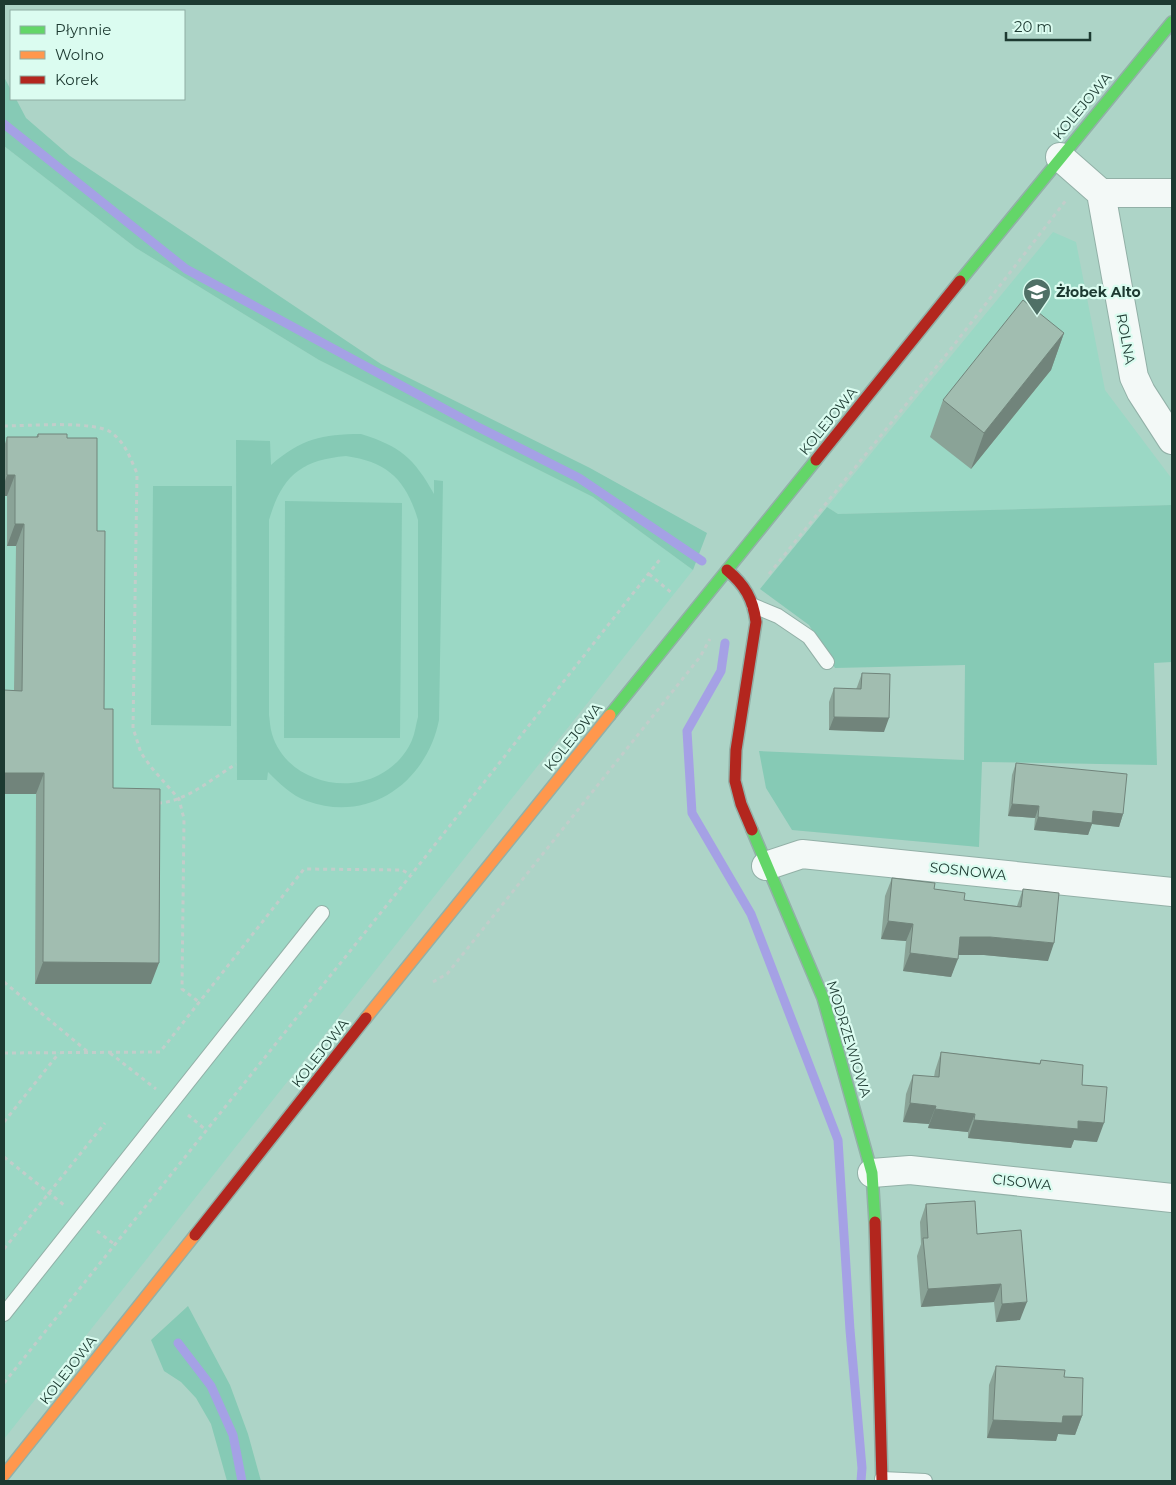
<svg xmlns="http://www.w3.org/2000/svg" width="1176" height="1485" font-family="Montserrat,sans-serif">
	<rect width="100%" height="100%" fill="#add4c7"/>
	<path fill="#9bd8c5" d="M 4,146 L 136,248 L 319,360 L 593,497 L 693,570 L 4,1439 Z
		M 1053,232 L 1076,242 L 1105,390 L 1172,479 L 1172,505 L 838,514 L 827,507 Z"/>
	<path fill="#86cab5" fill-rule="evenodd" d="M 4,77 L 11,90 L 11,99 L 16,99 L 26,118 L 70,156 L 381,364 L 590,468 L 707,533 L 693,570 L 593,497 L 319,360 L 136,248 L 4,146 Z
		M 361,434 C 400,446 414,458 434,494 L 434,480 L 443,481 L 439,720 C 427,781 370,824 307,801 C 292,796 279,783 268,772 L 267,780 L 237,780 L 236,440 L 270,441 L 271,465 C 301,439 322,434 361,434 ZM 346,456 C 388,462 406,480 418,520 L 418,717 C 416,724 415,733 412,740 C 406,755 393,768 379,775 C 341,795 285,778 272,734 C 270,728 270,721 269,715 L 269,520 C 282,476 301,460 346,456 Z
		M 153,486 L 232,486 L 231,726 L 151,725 Z
		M 285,501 L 402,503 L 400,738 L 284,738 Z
		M 1172,505 L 1172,662 L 1154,663 L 1157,765 L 982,762 L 979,847 L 792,830 L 766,788 L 759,751 L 964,760 L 965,665 L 835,668 L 809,625 L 760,589 L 827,507 L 838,514 Z
		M 188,1306 L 230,1385 L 248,1434 L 261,1481 L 227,1481 L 211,1424 L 196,1398 L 181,1382 L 164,1371 L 151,1340 Z"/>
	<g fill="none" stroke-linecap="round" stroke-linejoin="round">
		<path stroke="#a5a1e5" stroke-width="9" d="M 4,124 L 186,269 L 476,426 L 579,478 L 702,561
			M 725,643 L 721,671 L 687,731 L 692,813 L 751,914 L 838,1140 L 850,1330 L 862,1468 L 861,1481
			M 178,1343 L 211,1386 L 233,1435 L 242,1481"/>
		<g stroke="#92b0a7" stroke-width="16">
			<path id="lane" d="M 754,606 L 778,616 L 809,637 L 827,662
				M 4,1314 L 322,913
				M 882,1479 L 925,1481"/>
		</g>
		<g stroke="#92b0a7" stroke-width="30">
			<path id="street" d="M 1060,157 L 1101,193 L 1134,377 L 1141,392 L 1172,440
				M 1101,193 L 1172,193
				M 766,866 L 802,854 L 1172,892
				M 872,1173 L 910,1170 L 1172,1198"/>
		</g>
		<g stroke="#92b0a7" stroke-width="14">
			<path id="fast" d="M 960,281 L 1172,22
				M 610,715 L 816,460
				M 752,830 L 823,998 L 872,1173 L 875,1222"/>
		</g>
		<g stroke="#92b0a7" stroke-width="14">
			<path id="slow" d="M 366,1018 L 610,715
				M 4,1475 L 195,1235"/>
		</g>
		<g stroke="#92b0a7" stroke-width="14">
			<path id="jam" d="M 816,460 L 960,281
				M 727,570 C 745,585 753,599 756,622 L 736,750 L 735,781 L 741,804 L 752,830
				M 875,1222 L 882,1481
				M 195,1235 L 366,1018"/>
		</g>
		<path stroke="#c2cdca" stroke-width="3" stroke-dasharray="4 4" stroke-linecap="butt" d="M 4,426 C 27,426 95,420 112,433 C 126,444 130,458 137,473 L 133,728 L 141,753 L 151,767 L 179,799 L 184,819 L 182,989 L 199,1002
			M 649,574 L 673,594
			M 769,574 L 950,350 L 1067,199
			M 158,803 C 186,802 213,778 236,764
			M 4,982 L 88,1052
			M 433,982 L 447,974 L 700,657 L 710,639
			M 4,1053 L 160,1052 L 304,869 L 402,870 L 411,875
			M 110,1053 L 156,1089
			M 188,1115 L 206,1130
			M 4,1122 L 59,1053
			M 4,1157 L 64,1205
			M 97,1231 L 114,1244
			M 4,1249 L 105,1123
			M 4,1383 L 411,875 L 661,558"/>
		<use href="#lane" stroke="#f3f9f7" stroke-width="14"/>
		<use href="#street" stroke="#f3f9f7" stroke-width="28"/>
		<use href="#fast" stroke="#63d668" stroke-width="11"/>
		<use href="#slow" stroke="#ff974d" stroke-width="11"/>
		<use href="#jam" stroke="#b3261e" stroke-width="11"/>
	</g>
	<path fill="#8aa397" d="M 1064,333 L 1051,370 L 971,469 L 930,437 L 943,400 Z
		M 38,434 L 67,438 L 97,531 L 104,709 L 113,788 L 151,984 L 35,984 L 36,794 L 4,794 L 14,691 L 16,546 L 7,546 L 7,496 L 4,496 L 4,447 L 7,437 L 36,437 Z
		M 862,673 L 884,732 L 829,730 L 829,702 L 834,688 L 856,689 L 857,687 Z
		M 1016,763 L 1123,814 L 1119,827 L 1092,824 L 1088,835 L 1034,830 L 1035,818 L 1008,816 L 1012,775 Z
		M 892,878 L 934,889 L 964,900 L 1017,906 L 1023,889 L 1048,961 L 984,955 L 958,955 L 951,977 L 903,971 L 906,941 L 881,939 L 885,896 Z
		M 941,1052 L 1040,1063 L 1041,1060 L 1082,1085 L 1097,1142 L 1074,1140 L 1071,1148 L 968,1138 L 968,1132 L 928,1128 L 929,1124 L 903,1122 L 906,1094 L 913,1075 L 934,1077 L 935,1071 Z
		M 926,1204 L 977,1234 L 1020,1320 L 996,1322 L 994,1302 L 921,1307 L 917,1256 L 921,1244 L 920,1222 Z
		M 996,1366 L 1064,1377 L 1082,1416 L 1075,1435 L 1058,1434 L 1056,1441 L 987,1438 L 989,1385 Z"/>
	<path fill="#71847b" d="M 1064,333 L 1051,370 L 971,469 L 984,433 Z
		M 7,475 L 15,475 L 7,496 L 4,496 L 4,484 Z
		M 15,524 L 24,524 L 16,546 L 7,546 Z
		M 834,717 L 889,718 L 884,732 L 829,730 Z
		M 4,773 L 44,773 L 36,794 L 4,794 Z
		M 1012,804 L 1039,806 L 1035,818 L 1008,816 Z
		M 1093,811 L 1123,814 L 1119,827 L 1092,824 L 1088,835 L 1034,830 L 1038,817 Z
		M 888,921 L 913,924 L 906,941 L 881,939 Z
		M 960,937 L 990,937 L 1054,943 L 1048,961 L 984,955 L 954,955 Z
		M 910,953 L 958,959 L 951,977 L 903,971 Z
		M 43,962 L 159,963 L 151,984 L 35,984 Z
		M 910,1103 L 936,1106 L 929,1124 L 903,1122 Z
		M 935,1109 L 975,1114 L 968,1132 L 928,1128 Z
		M 974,1120 L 1078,1121 L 1104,1123 L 1097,1142 L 1074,1140 L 1071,1148 L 968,1138 Z
		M 1001,1284 L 994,1302 L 921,1307 L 928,1289 Z
		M 1027,1302 L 1020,1320 L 996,1322 L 1002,1304 Z
		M 1063,1416 L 1082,1416 L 1075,1435 L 1058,1434 L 1056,1441 L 987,1438 L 993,1420 Z"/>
	<path fill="#a1bdb0" stroke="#71847b" d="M 1023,300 L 1064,333 L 984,433 L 943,400 Z
		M 38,434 L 67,434 L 67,438 L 97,438 L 97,531 L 105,531 L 104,709 L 113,709 L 113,788 L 160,789 L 159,963 L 43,962 L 44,773 L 4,773 L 4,690 L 22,691 L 24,524 L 15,524 L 15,475 L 7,475 L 7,437 L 38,437 Z
		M 862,673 L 890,674 L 889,718 L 834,717 L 834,688 L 861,689 Z
		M 1016,763 L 1127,774 L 1123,814 L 1093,811 L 1092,823 L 1038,817 L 1039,806 L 1012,804 Z
		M 892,878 L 935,883 L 934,889 L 965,893 L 964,900 L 1021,907 L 1023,889 L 1059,893 L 1054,943 L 990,937 L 960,937 L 958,959 L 910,953 L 913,924 L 888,921 Z
		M 941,1052 L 1040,1064 L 1041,1060 L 1083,1065 L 1082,1085 L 1107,1087 L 1104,1123 L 1078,1121 L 1078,1129 L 974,1120 L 975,1114 L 935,1109 L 936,1106 L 910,1103 L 913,1075 L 939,1077 Z
		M 975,1201 L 977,1234 L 1021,1230 L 1027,1302 L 1002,1304 L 1001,1284 L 928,1289 L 923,1238 L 928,1238 L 926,1204 Z
		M 996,1366 L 1065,1370 L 1064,1377 L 1083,1378 L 1082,1416 L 1063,1416 L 1062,1423 L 993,1420 Z"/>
	<defs>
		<g id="school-pin" transform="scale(1.4375)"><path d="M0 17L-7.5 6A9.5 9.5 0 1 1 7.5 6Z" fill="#4f7066" stroke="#dbfcf0"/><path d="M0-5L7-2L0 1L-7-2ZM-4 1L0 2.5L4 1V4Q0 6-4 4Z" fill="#fff"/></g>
	</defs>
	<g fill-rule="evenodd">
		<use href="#school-pin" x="1037" y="292"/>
	</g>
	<g text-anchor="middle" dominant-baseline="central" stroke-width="4.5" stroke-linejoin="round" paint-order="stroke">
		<g font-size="14" fill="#1d3a31" stroke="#dbfcf0">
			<text transform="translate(1082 106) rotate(-50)">KOLEJOWA</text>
			<text transform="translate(1126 339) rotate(80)">ROLNA</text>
			<text transform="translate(828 421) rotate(-51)">KOLEJOWA</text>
			<text transform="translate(573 737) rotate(-51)">KOLEJOWA</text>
			<text transform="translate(968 871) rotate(6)">SOSNOWA</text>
			<text transform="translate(849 1039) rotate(73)">MODRZEWIOWA</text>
			<text transform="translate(320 1053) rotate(-52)">KOLEJOWA</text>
			<text transform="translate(1022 1182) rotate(6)">CISOWA</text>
			<text transform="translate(68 1370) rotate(-52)">KOLEJOWA</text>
		</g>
		<g font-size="14" font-weight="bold" fill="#1d3a31" stroke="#dbfcf0" text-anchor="start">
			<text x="1056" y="292">Żłobek Alto</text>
		</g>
	</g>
	<rect width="1176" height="1485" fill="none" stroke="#1d3a31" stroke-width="10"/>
	<rect x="10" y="10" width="175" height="90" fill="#dbfcf0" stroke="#8faea4"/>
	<rect x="20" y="26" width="25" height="8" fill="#63d668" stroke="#8faea4"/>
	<text x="55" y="35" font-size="15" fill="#1d3a31">Płynnie</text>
	<rect x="20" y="51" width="25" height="8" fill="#ff974d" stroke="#8faea4"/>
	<text x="55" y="60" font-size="15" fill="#1d3a31">Wolno</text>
	<rect x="20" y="76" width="25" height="8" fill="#b3261e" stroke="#8faea4"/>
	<text x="55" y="85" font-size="15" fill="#1d3a31">Korek</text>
	<path d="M1006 32v8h84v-8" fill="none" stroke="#1d3a31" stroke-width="2.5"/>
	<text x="1014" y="32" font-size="15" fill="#1d3a31" stroke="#dbfcf0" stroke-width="4" paint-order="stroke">20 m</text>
</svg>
